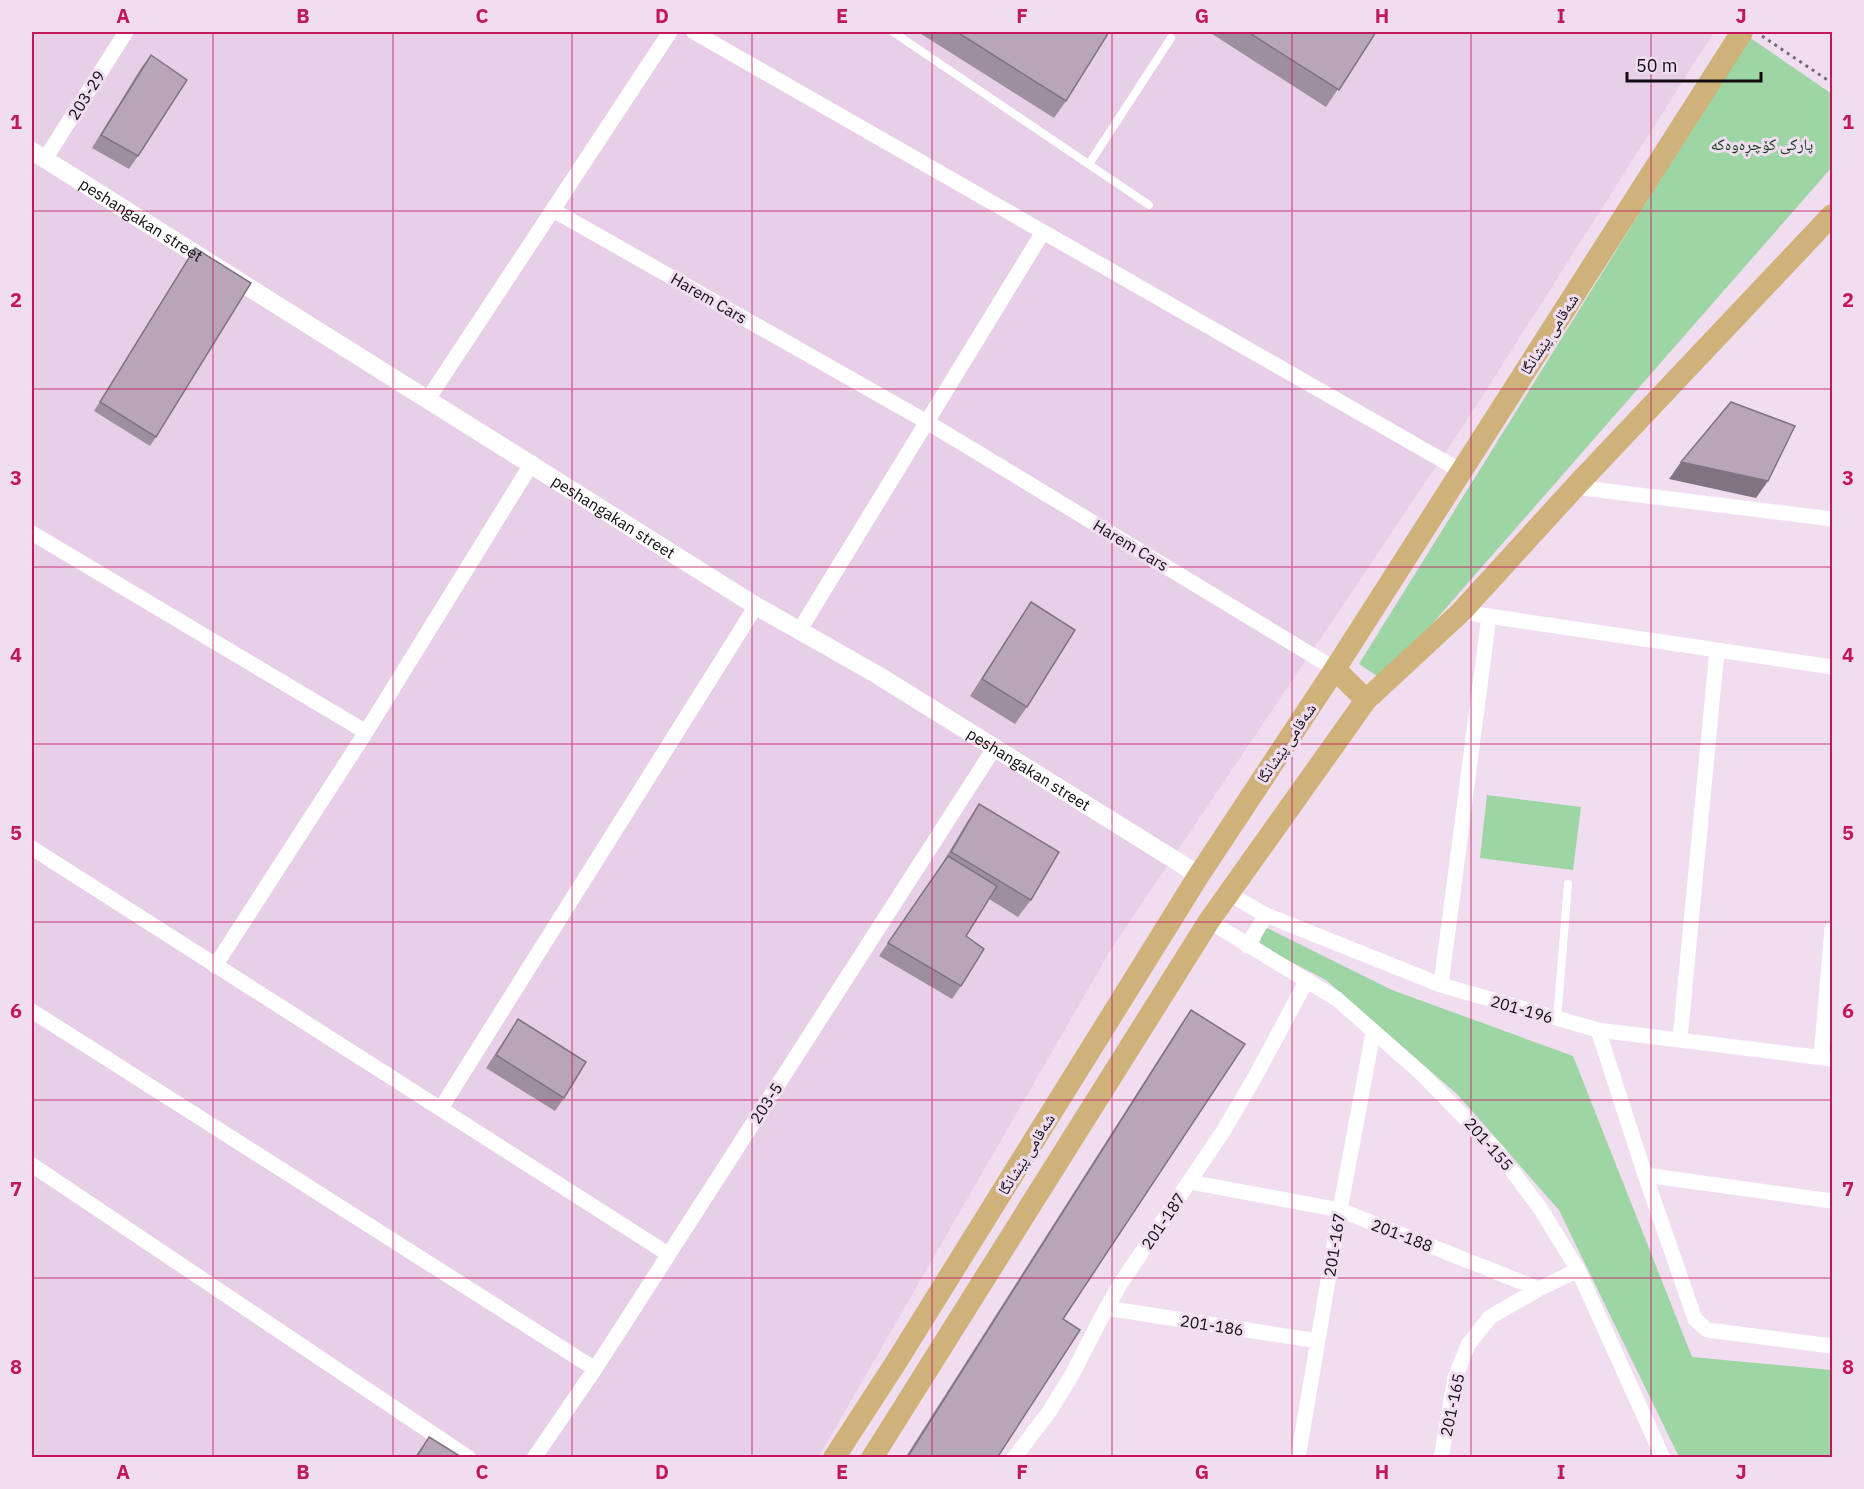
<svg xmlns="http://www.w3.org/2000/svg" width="1864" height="1489" font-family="'IBM Plex Sans','Noto Naskh Arabic',sans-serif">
	<rect width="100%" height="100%" fill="#f0ddf0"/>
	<path fill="#e7cfe7" d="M 32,32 L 1714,32 L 1464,425 L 1110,951 L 818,1458 L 32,1457 Z"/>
	<path fill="#9dd5a4" d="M 1749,37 L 1832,94 L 1832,167 L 1383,680 L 1359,664 Z
		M 1487,795 L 1581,807 L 1573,870 L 1480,858 Z
		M 1265,927 L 1392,990 L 1573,1056 L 1692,1357 L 1832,1370 L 1832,1457 L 1679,1457 L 1559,1210 L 1458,1095 L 1326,980 L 1259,945 Z"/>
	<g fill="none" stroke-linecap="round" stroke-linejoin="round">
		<path stroke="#776b77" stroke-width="3" stroke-dasharray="3 4.5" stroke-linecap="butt" d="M 1762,36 L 1832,83"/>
		<path stroke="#fff" stroke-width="8" d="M 893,32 L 1149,205
			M 1089,164 L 1171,38
			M 1557,1019 L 1568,884"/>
		<path stroke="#fff" stroke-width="15" d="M 694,32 L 1461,471
			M 45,159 L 126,32
			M 553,210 L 927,422 L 1335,669
			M 428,399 L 670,32
			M 1575,487 L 1832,519
			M 32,533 L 366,732
			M 1461,612 L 1832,667
			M 799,631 L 1043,232
			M 32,848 L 668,1254
			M 1229,894 L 1266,915 L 1441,985 L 1598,1030 L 1832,1059
			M 1209,921 L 1337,999 L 1423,1075 L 1498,1152 L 1540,1208 L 1578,1270 L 1663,1458
			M 1247,946 L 1266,915
			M 215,966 L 366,732 L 532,463
			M 1441,985 L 1489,616
			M 32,1011 L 595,1369
			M 1598,1030 L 1645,1175 L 1695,1319 L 1707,1330 L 1832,1346
			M 1680,1039 L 1717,650
			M 1821,1057 L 1832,929
			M 441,1108 L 756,606
			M 32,1165 L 469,1458
			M 1645,1175 L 1832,1201
			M 1190,1182 L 1340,1210 L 1539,1289
			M 1106,1308 L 1318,1341
			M 534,1458 L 595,1369 L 995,747
			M 1014,1458 L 1049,1412 L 1073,1373 L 1099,1322 L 1119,1286 L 1224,1130 L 1255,1077 L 1307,980
			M 1298,1458 L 1340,1210 L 1373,1033
			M 1441,1458 L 1455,1378 L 1468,1345 L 1490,1317 L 1539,1289 L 1578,1270"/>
		<path stroke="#fff" stroke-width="18" id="s1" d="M 32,151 L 756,606 L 876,674 L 1199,875"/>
		<path stroke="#ceb27a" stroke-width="22" d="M 1335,669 L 1366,700
			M 834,1458 L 895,1364 L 1199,875 L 1335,669 L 1742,32
			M 872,1458 L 1209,921 L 1366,700 L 1461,612 L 1575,487 L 1832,215"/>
	</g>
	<path fill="#9d8f9d" d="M 918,32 L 1109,32 L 1066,101 L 1054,118 Z
		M 1209,32 L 1376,32 L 1326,107 Z
		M 151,55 L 138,156 L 129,169 L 92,148 L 141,68 Z
		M 195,248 L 156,437 L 150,446 L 94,411 Z
		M 1031,602 L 1027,707 L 1015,724 L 970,696 L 1019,620 Z
		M 979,804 L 1031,900 L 1018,917 L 989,899 L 966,936 L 961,986 L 952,999 L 879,956 L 939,869 L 967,822 Z
		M 1191,1010 L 1063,1319 L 997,1458 L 905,1458 L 1179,1027 Z
		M 518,1019 L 564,1098 L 555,1111 L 486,1068 Z
		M 429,1437 L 463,1458 L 414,1458 Z"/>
	<path fill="#807480" d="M 1681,462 L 1768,481 L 1756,498 L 1669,479 Z"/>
	<path fill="#b7a6b7" stroke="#807480" stroke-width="1.5" d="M 957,32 L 1109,32 L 1066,101 Z
		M 1248,32 L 1376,32 L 1339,90 Z
		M 151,55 L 187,80 L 138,156 L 101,135 Z
		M 195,248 L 251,283 L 156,437 L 100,402 Z
		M 1731,402 L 1795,426 L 1768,481 L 1681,462 Z
		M 1031,602 L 1075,630 L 1027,707 L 982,679 Z
		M 979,804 L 1059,852 L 1031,900 L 951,852 Z
		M 948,856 L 997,886 L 966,936 L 984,949 L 961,986 L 888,943 Z
		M 1191,1010 L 1245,1044 L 1063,1319 L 1080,1330 L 997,1458 L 907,1458 Z
		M 518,1019 L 586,1062 L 564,1098 L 496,1055 Z
		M 429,1437 L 463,1458 L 416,1458 Z"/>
	<path fill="none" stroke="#c2185b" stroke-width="1.5" stroke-opacity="0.55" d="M 213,32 L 213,1458M 393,32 L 393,1458M 572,32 L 572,1458M 752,32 L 752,1458M 932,32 L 932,1458M 1112,32 L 1112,1458M 1292,32 L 1292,1458M 1471,32 L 1471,1458M 1651,32 L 1651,1458M 32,211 L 1832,211M 32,389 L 1832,389M 32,567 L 1832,567M 32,744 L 1832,744M 32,922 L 1832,922M 32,1100 L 1832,1100M 32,1278 L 1832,1278"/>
	<g text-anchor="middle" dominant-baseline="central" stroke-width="6" stroke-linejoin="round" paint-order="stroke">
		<g font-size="16" fill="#130d13" stroke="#f0ddf0">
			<text transform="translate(86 95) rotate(-58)">203-29</text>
			<text stroke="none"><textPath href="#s1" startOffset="129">peshangakan street</textPath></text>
			<text transform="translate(709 298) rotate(30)">Harem Cars</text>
			<text transform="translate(1549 334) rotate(-57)">شەقامی پێشانگا</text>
			<text stroke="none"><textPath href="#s1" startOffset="687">peshangakan street</textPath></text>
			<text transform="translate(1131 545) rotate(31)">Harem Cars</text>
			<text transform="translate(1286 743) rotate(-56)">شەقامی پێشانگا</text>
			<text stroke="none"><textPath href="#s1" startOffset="1173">peshangakan street</textPath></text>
			<text transform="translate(1522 1009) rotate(16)">201-196</text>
			<text transform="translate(766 1103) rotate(-57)">203-5</text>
			<text transform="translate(1489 1144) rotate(49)">201-155</text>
			<text transform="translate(1026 1154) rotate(-58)">شەقامی پێشانگا</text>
			<text transform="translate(1163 1221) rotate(-56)">201-187</text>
			<text transform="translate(1402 1235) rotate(21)">201-188</text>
			<text transform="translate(1334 1245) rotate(-81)">201-167</text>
			<text transform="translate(1212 1325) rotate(9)">201-186</text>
			<text transform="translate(1452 1405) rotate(-78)">201-165</text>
		</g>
		<g font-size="16" fill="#0d3b18" stroke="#f0ddf0">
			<text x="1762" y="144">پارکی کۆچڕەوەکە</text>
		</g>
	</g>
	<rect width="1864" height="1489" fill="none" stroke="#f0ddf0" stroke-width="66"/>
	<path d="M1627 72v9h134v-9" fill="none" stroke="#130d13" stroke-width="3"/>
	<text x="1636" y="72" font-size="18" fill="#130d13" stroke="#f0ddf0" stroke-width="4.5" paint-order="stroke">50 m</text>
	<rect x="33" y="33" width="1798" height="1423" fill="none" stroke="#c2185b" stroke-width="2"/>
	<g font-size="20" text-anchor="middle" font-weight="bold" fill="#c2185b">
		<text x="123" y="23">A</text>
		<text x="303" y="23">B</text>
		<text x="482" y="23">C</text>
		<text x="662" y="23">D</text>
		<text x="842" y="23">E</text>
		<text x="1022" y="23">F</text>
		<text x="1202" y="23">G</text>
		<text x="1382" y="23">H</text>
		<text x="1561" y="23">I</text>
		<text x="1741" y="23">J</text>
		<text x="16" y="129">1</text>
		<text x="1848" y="129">1</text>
		<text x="16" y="307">2</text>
		<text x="1848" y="307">2</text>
		<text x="16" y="485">3</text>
		<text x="1848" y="485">3</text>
		<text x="16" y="662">4</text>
		<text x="1848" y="662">4</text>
		<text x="16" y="840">5</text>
		<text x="1848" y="840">5</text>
		<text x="16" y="1018">6</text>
		<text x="1848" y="1018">6</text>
		<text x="16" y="1196">7</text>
		<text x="1848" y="1196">7</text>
		<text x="16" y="1374">8</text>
		<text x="1848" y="1374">8</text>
		<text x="123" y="1479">A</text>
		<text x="303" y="1479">B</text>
		<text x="482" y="1479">C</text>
		<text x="662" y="1479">D</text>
		<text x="842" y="1479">E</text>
		<text x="1022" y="1479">F</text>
		<text x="1202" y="1479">G</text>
		<text x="1382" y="1479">H</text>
		<text x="1561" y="1479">I</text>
		<text x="1741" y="1479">J</text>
	</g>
</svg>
